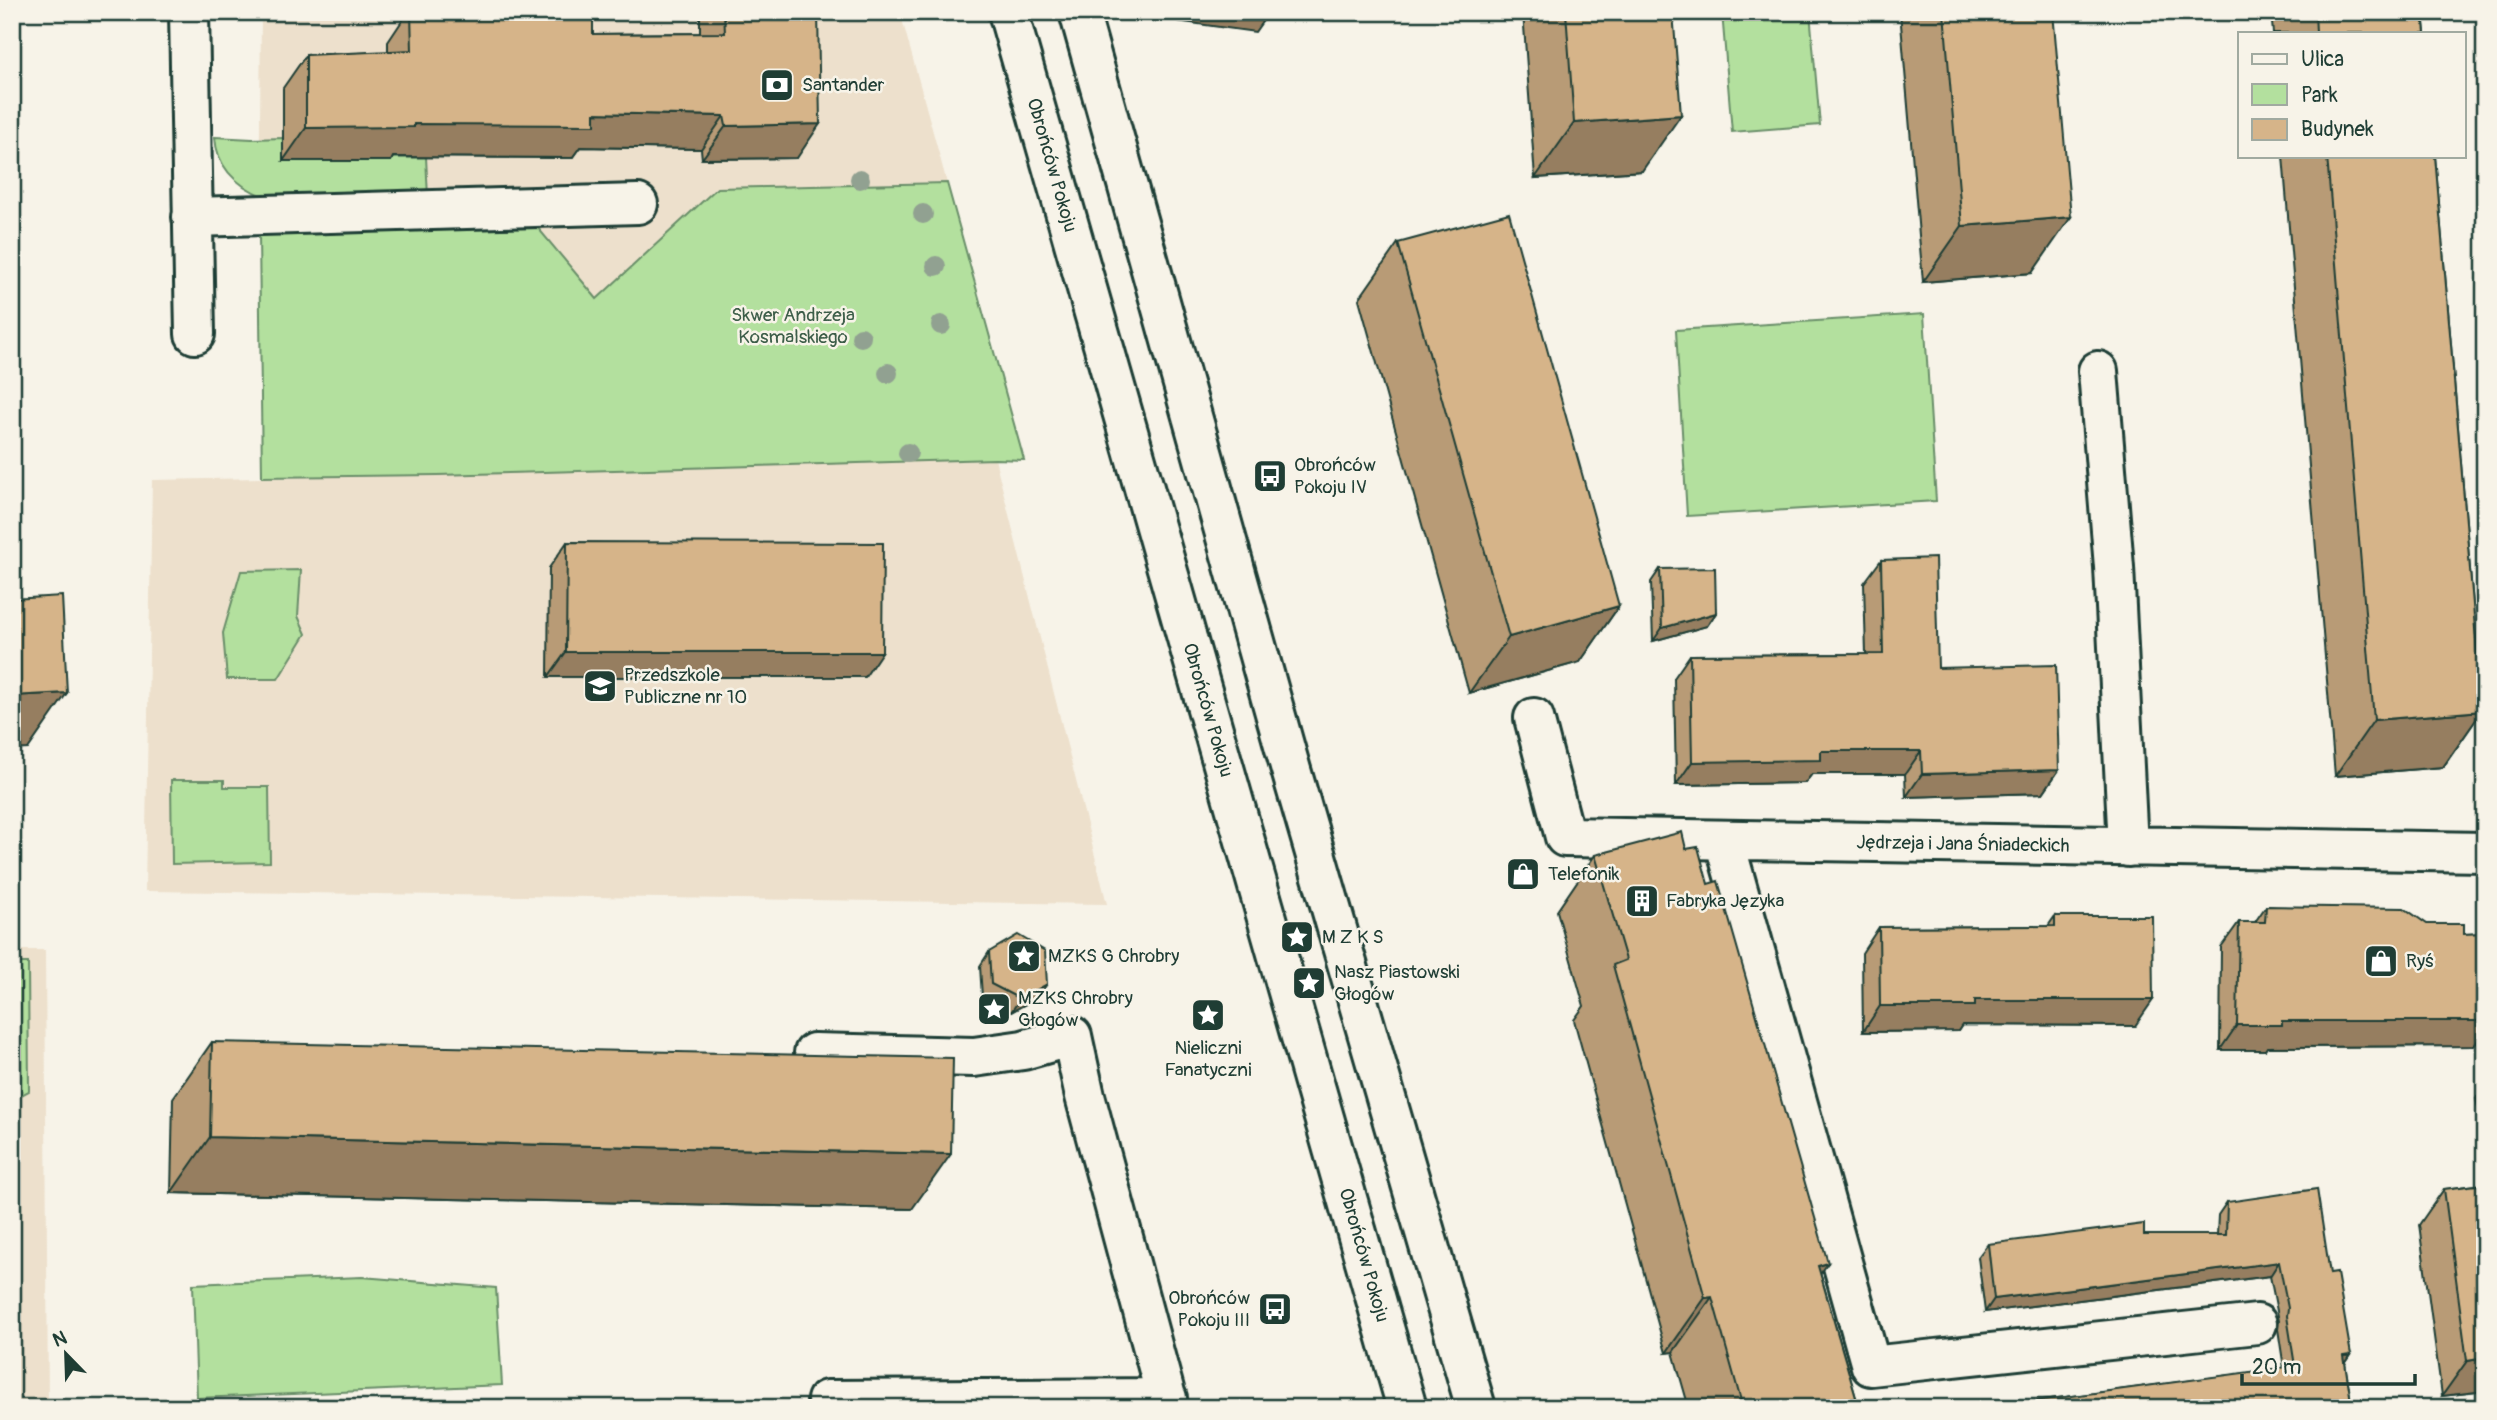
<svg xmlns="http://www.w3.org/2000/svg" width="2497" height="1420" font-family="Pangolin,sans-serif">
	<rect width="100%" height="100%" fill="#f7f3e8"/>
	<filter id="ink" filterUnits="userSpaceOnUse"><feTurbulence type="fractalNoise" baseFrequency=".0143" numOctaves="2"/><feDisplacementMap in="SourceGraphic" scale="14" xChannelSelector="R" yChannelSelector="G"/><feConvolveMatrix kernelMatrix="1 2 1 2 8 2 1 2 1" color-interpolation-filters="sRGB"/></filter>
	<g filter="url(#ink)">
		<path fill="#ede0cc" d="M 261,12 L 900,12 L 947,183 L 717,188 L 597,300 L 259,234 Z
			M 995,459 L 1107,904 L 145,891 L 152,480 L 438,475 Z
			M 12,950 L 45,950 L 48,1408 L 12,1408 Z"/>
		<path fill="#b3e09e" stroke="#698e69" stroke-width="2" d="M 1722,12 L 1810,12 L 1820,125 L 1732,132 Z
			M 215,137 L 252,139 L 283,138 L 284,161 L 390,161 L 390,157 L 426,157 L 428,197 L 271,199 C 241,189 217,170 215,137 Z
			M 947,183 L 1024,460 L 995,459 L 438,475 L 262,477 L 259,234 L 538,228 L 597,299 L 717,188 Z
			M 1924,314 L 1936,501 L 1687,516 L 1676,330 Z
			M 301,570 L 298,616 L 306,634 L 278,679 L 227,679 L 223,633 L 241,571 Z
			M 171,780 L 224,780 L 224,787 L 269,787 L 270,862 L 172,864 Z
			M 12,963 L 28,963 L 29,1091 L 12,1100 Z
			M 362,1277 L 496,1288 L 502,1385 L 197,1398 L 193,1284 Z"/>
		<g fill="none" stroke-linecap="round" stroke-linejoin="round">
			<g stroke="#1f3d34" stroke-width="44">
				<path id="minor" d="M 189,12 L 195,334
					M 192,217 L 638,204
					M 2098,371 L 2114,567 L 2128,847
					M 1534,718 L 1565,837 L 2485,852
					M 1724,840 L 1871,1366 L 2257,1324
					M 814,1053 L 974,1057 L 1023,1050 L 1072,1036 L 1085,1096 L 1169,1408
					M 827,1400 L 1167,1398"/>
			</g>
			<g stroke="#1f3d34" stroke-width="44">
				<path id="major" d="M 1008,12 L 1407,1408
					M 1079,12 L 1291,770 L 1476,1408"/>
			</g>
			<use href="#minor" stroke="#f7f3e8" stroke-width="38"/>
			<use href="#major" stroke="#f7f3e8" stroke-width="38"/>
		</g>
		<g fill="#91a191">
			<circle cx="860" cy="179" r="10"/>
			<circle cx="923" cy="214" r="10"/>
			<circle cx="936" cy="266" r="10"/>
			<circle cx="941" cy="325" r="10"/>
			<circle cx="861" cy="337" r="10"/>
			<circle cx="888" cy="373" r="10"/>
			<circle cx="908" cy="453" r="10"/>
		</g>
		<path fill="#b89b76" stroke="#1f3d34" stroke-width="2" d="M 408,12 L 593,12 L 593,34 L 700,33 L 700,12 L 818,12 L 797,158 L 702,159 L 701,149 L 580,147 L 572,158 L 393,157 L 391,161 L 283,161 L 283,88 L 306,55 L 388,52 L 388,42 Z
			M 1523,12 L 1673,12 L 1642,171 L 1535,178 Z
			M 1900,12 L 2053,12 L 2032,273 L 1923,282 Z
			M 2271,12 L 2423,12 L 2425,33 L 2273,33 Z
			M 2283,156 L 2435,156 L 2482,711 L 2443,767 L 2335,776 Z
			M 1398,243 L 1619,606 L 1580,662 L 1469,693 L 1359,299 Z
			M 567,542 L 865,677 L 548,677 L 549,568 Z
			M 1881,560 L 1938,668 L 2059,770 L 2043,793 L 1906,797 L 1905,774 L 1812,774 L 1805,783 L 1676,785 L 1674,678 L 1690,655 L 1866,654 L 1864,583 Z
			M 1660,569 L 1716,613 L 1707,626 L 1653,641 L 1651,582 Z
			M 1686,849 L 1708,884 L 1859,1408 L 1689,1408 L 1673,1352 L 1666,1353 L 1574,1020 L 1584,1006 L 1557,911 L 1595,855 Z
			M 2266,906 L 2427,924 L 2464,934 L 2485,933 L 2485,1030 L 2474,1046 L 2267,1047 L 2265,1050 L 2220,1050 L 2221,947 L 2239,922 L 2255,922 Z
			M 2055,916 L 2135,1026 L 1962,1025 L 1958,1031 L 1863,1032 L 1862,953 L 1879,927 L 2048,926 Z
			M 989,952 L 1038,997 L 1011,1012 L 982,997 L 980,966 Z
			M 212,1042 L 912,1209 L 171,1193 L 173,1098 Z
			M 2485,1085 L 2485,1146 L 2476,1098 Z
			M 2485,1184 L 2485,1391 L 2442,1396 L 2419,1225 L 2444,1189 Z
			M 2227,1202 L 2330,1274 L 2351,1355 L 2345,1364 L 2352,1408 L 2010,1408 L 2013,1404 L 2284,1368 L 2278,1329 L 2279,1321 L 2270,1276 L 1985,1312 L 1978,1257 L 1988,1244 L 2144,1235 L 2217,1235 L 2218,1215 Z"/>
		<path fill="#967e60" stroke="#1f3d34" stroke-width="2" d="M 1159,12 L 1269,12 L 1255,32 L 1155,18 Z
			M 595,113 L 724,116 L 701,149 L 580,147 L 572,158 L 393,157 L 391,161 L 283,161 L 306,128 L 414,124 Z
			M 1681,115 L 1642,171 L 1535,178 L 1574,123 Z
			M 820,124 L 797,158 L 702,159 L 726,126 Z
			M 2071,217 L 2032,273 L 1923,282 L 1962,226 Z
			M 1619,606 L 1580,662 L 1469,693 L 1509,637 Z
			M 1716,613 L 1707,626 L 1653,641 L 1662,628 Z
			M 566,652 L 882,652 L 865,677 L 548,677 Z
			M 67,693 L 28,749 L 12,750 L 12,696 Z
			M 2482,711 L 2443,767 L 2335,776 L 2374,720 Z
			M 1821,751 L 1921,751 L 1905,774 L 1812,774 L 1805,783 L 1676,785 L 1692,762 Z
			M 2059,770 L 2043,793 L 1906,797 L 1922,774 Z
			M 1047,984 L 1038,997 L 1011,1012 L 1020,999 Z
			M 1975,1000 L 2153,1000 L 2135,1026 L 1962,1025 L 1958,1031 L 1863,1032 L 1880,1006 Z
			M 2282,1021 L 2485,1021 L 2485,1030 L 2474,1046 L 2267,1047 L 2265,1050 L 2220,1050 L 2237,1025 Z
			M 210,1137 L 951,1154 L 912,1209 L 171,1193 Z
			M 2279,1262 L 2270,1276 L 1985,1312 L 1994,1299 Z
			M 1828,1263 L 1789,1319 L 1818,1266 Z
			M 1712,1297 L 1673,1352 L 1666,1353 L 1705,1298 Z
			M 2351,1355 L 2342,1368 L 2344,1356 Z
			M 2485,1358 L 2485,1391 L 2442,1396 L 2467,1361 Z"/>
		<path fill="#d6b489" stroke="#1f3d34" stroke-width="2" d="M 411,12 L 593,12 L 593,34 L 725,33 L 724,12 L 818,12 L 820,124 L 726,126 L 724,116 L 595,113 L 595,125 L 414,124 L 414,127 L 306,128 L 306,55 L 412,50 Z
			M 1566,12 L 1673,12 L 1681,115 L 1574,123 Z
			M 1944,12 L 2053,12 L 2071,217 L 1962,226 Z
			M 2315,12 L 2423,12 L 2425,33 L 2316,33 Z
			M 2327,156 L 2435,156 L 2482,711 L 2374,720 Z
			M 1509,213 L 1619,606 L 1509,637 L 1398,243 Z
			M 567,542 L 883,543 L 882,652 L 566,652 Z
			M 1935,558 L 1938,668 L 2056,665 L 2059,770 L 1922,774 L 1921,751 L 1821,751 L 1821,760 L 1692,762 L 1690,655 L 1883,654 L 1881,560 Z
			M 1715,568 L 1716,613 L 1662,628 L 1660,569 Z
			M 62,596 L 67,693 L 12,696 L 12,599 Z
			M 1682,832 L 1686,849 L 1698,847 L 1708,884 L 1718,881 L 1828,1263 L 1818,1266 L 1859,1408 L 1743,1408 L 1712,1297 L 1705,1298 L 1613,965 L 1626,960 L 1595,855 Z
			M 2266,906 L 2404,908 L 2427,924 L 2464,924 L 2464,934 L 2485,933 L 2485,1021 L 2282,1021 L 2282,1025 L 2237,1025 L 2239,922 L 2265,922 Z
			M 2055,916 L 2152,916 L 2153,1000 L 1975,1000 L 1975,1006 L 1880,1006 L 1879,927 L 2055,926 Z
			M 1018,935 L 1045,951 L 1047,984 L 1020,999 L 991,984 L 989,952 Z
			M 212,1042 L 953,1058 L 951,1154 L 210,1137 Z
			M 2485,1184 L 2485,1358 L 2467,1361 L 2444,1189 Z
			M 2317,1189 L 2330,1274 L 2337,1273 L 2351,1355 L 2344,1356 L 2352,1408 L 2013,1408 L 2013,1404 L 2295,1366 L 2287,1316 L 2288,1308 L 2279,1262 L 1994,1299 L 1988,1244 L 2144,1224 L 2144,1235 L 2226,1235 L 2227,1202 Z"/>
	</g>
	<defs>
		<g id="bank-square" transform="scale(1.75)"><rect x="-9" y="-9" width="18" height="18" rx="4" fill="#1f3d34" stroke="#f7f3e8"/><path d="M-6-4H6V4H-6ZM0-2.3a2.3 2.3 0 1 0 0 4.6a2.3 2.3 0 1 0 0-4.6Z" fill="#fff"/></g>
		<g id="bus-square" transform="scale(1.75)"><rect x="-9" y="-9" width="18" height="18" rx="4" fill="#1f3d34" stroke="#f7f3e8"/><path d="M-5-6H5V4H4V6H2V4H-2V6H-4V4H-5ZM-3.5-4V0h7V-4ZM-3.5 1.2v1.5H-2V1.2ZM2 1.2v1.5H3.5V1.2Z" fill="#fff"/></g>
		<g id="school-square" transform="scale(1.75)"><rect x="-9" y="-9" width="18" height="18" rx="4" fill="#1f3d34" stroke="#f7f3e8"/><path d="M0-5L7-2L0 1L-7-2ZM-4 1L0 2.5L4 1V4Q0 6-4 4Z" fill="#fff"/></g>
		<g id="shop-square" transform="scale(1.75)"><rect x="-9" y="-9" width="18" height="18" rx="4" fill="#1f3d34" stroke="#f7f3e8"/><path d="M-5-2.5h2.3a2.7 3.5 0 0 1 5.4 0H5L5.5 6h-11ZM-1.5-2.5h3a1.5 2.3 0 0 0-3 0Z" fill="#fff"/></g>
		<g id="building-square" transform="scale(1.75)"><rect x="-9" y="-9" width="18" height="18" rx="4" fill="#1f3d34" stroke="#f7f3e8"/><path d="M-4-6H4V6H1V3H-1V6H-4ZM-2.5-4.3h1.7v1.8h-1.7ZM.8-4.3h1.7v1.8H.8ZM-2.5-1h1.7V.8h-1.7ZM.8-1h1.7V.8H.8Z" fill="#fff"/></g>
		<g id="sight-square" transform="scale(1.75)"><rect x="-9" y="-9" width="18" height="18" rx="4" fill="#1f3d34" stroke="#f7f3e8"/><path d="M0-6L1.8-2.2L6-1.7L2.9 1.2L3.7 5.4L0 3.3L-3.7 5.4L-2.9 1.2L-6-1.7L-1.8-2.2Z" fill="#fff"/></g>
	</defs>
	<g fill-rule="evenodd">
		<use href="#bank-square" x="777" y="85"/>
		<use href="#bus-square" x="1270" y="476"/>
		<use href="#school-square" x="600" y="686"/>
		<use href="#shop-square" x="1523" y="874"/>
		<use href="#building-square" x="1642" y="901"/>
		<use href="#sight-square" x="1297" y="937"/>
		<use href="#sight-square" x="1024" y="956"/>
		<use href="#shop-square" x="2381" y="961"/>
		<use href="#sight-square" x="1309" y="983"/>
		<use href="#sight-square" x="994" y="1009"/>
		<use href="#sight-square" x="1208" y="1015"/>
		<use href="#bus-square" x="1275" y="1309"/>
	</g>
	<g text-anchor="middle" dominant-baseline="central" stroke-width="5" stroke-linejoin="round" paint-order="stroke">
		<g font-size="19" fill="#1f3d34" stroke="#f7f3e8" text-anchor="start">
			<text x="802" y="85">Santander</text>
			<text x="1294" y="465">Obrońców<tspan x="1294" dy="22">Pokoju IV</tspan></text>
			<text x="624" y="675">Przedszkole<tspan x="624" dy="22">Publiczne nr 10</tspan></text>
			<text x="1548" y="874">Telefonik</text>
			<text x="1666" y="901">Fabryka Języka</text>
			<text x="1322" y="937">M Z K S</text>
			<text x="1048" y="956">MZKS G Chrobry</text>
			<text x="2406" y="961">Ryś</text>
			<text x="1334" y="972">Nasz Piastowski<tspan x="1334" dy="22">Głogów</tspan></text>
			<text x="1018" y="998">MZKS Chrobry<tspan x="1018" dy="22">Głogów</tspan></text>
			<text x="1208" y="1048" text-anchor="middle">Nieliczni<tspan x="1208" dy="22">Fanatyczni</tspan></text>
			<text x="1250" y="1298" text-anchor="end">Obrońców<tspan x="1250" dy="22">Pokoju III</tspan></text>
		</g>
		<g font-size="19" fill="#1f3d34" stroke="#f7f3e8">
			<text transform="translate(1052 165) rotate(74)">Obrońców Pokoju</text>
			<text transform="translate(1208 710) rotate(74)">Obrońców Pokoju</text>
			<text transform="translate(1963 844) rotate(1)">Jędrzeja i Jana Śniadeckich</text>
			<text transform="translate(1364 1255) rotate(74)">Obrońców Pokoju</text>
		</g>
		<g font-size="19" fill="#3d5e49" stroke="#f7f3e8">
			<text x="793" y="315">Skwer Andrzeja<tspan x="793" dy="22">Kosmalskiego</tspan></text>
		</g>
	</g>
	<rect width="2497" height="1420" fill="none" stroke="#f7f3e8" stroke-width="42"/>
	<rect x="21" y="21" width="2455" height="1378" fill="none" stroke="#1f3d34" stroke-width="2.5" filter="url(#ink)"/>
	<rect x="2238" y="32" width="228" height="126" fill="#f7f3e8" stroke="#a1aaa0" stroke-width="2"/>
	<rect x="2252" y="54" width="35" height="10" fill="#f7f3e8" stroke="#a1aaa0" stroke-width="2"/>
	<text x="2301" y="66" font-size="21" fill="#1f3d34">Ulica</text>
	<rect x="2252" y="84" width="35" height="21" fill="#b3e09e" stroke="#a1aaa0" stroke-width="2"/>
	<text x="2301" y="102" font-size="21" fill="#1f3d34">Park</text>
	<rect x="2252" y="119" width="35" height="21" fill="#d6b489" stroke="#a1aaa0" stroke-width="2"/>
	<text x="2301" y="136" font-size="21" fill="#1f3d34">Budynek</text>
	<g transform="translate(66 1354) rotate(337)" stroke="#f7f3e8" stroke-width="5" paint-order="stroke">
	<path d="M0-5L12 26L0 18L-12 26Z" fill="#1f3d34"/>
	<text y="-10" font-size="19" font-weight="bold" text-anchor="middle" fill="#1f3d34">N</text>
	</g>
	<path d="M2242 1374v10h173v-10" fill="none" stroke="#1f3d34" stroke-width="3.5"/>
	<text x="2252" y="1374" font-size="21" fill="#1f3d34" stroke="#f7f3e8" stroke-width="5" paint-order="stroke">20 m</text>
</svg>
